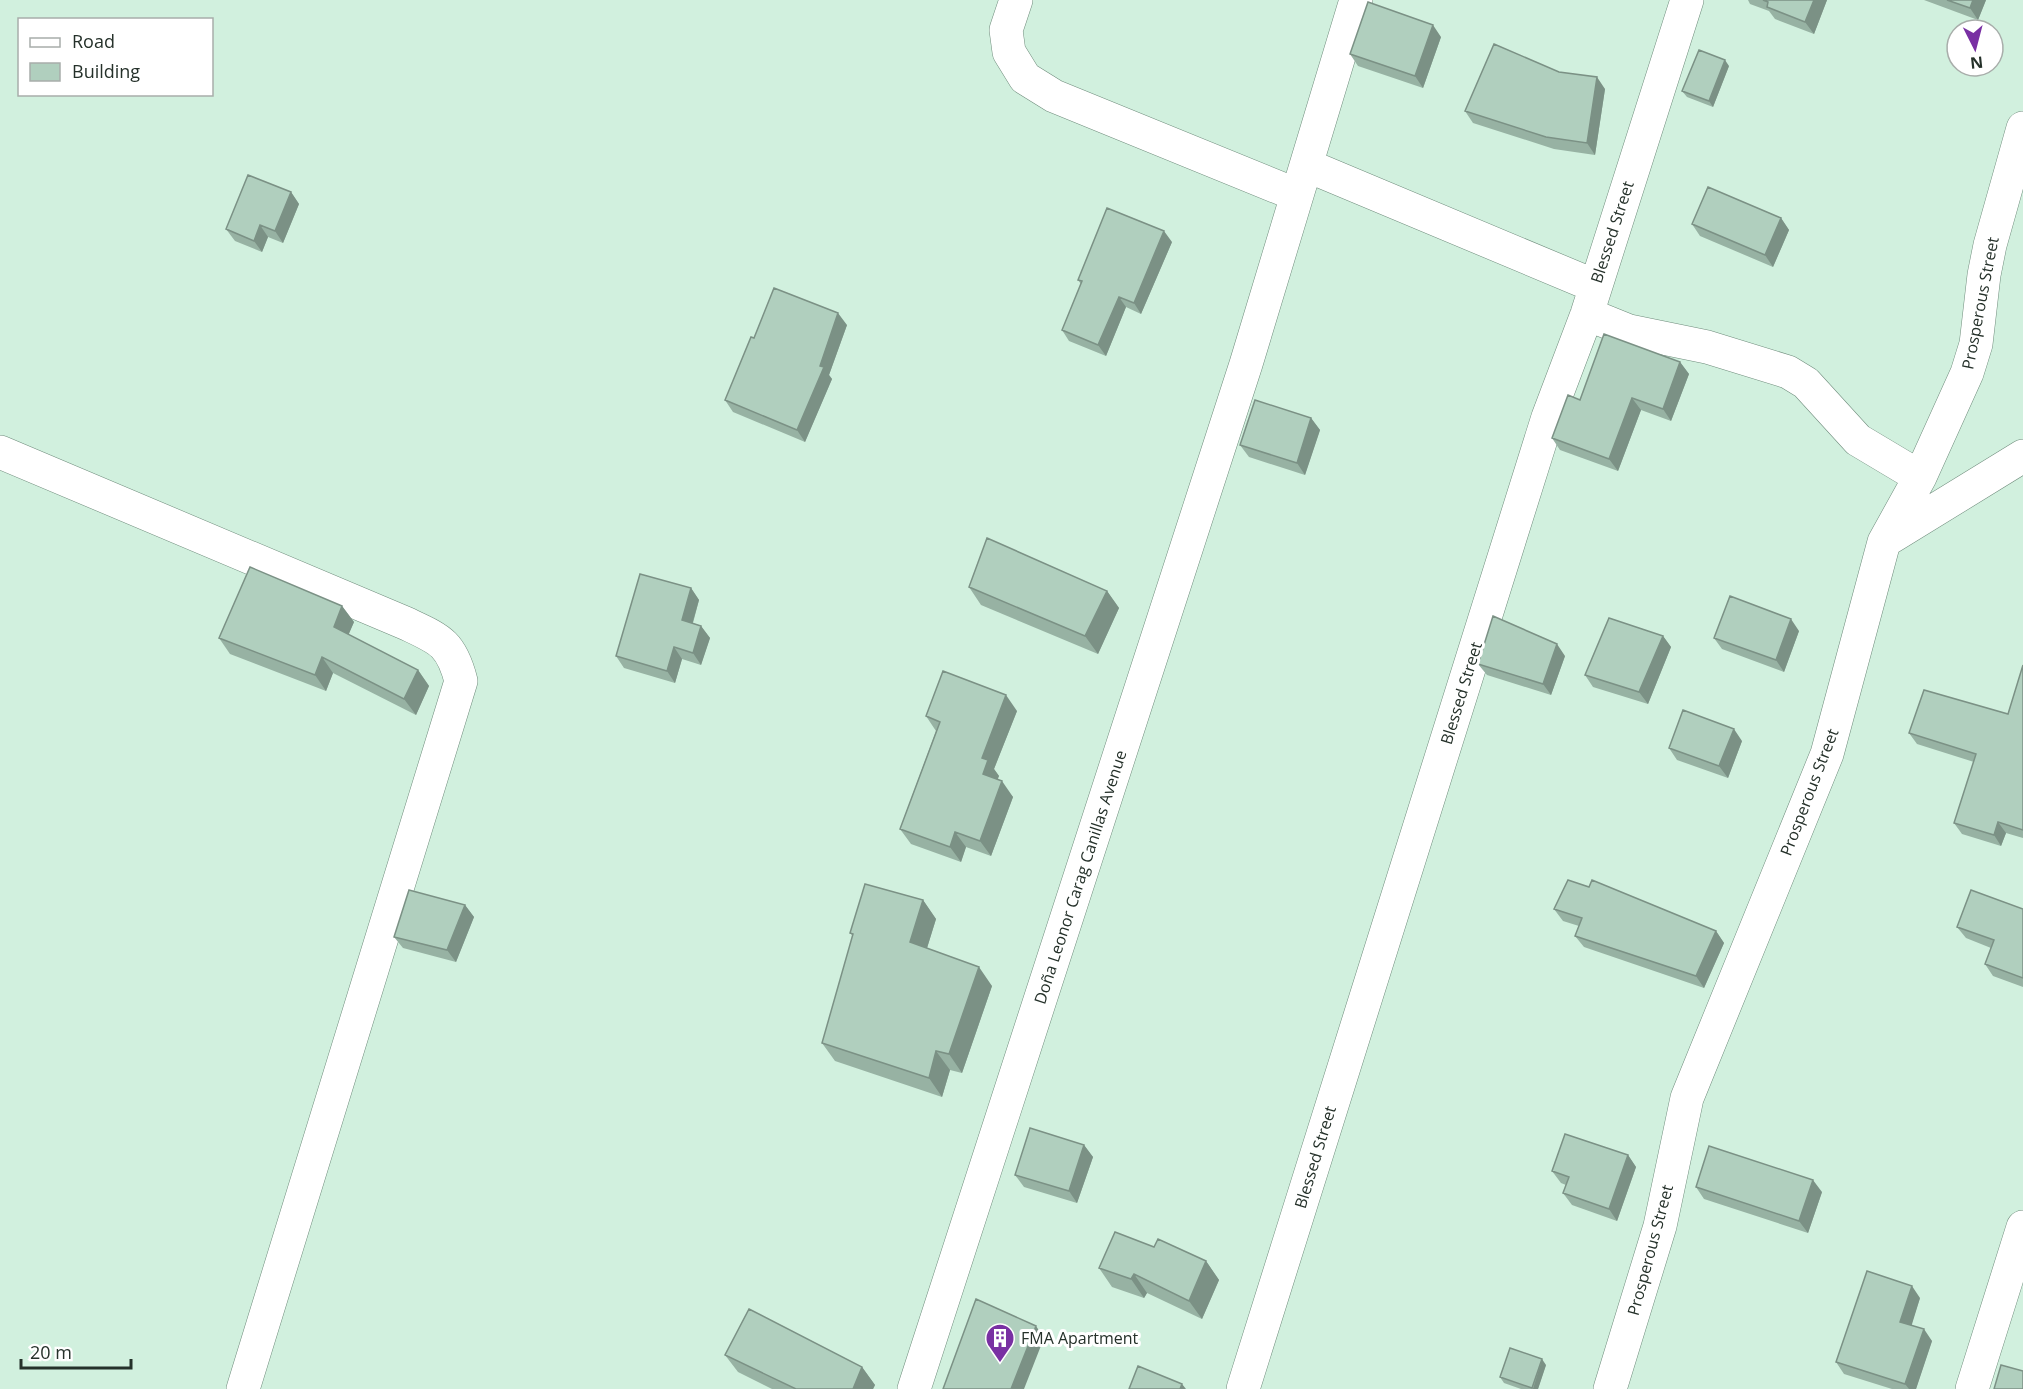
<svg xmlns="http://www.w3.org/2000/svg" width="2023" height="1389" font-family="'Open Sans',sans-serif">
	<rect width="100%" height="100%" fill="#d1f0de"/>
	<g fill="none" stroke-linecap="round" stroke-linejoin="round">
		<g stroke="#6f8c7c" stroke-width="34">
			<path id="street" d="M 1016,0 L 1006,30 L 1009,52 L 1025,78 L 1054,96 L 1297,195
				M 1306,165 L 1595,286
				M 1587,314 L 1629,331 L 1707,347 L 1788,372 L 1806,383 L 1858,440 L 1920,477
				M 0,452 L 405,623 C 439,639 451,642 461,681 L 243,1389
				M 1888,539 L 2023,456
				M 914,1389 L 1246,364 L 1356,0
				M 1243,1389 L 1548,417 L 1587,314 L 1687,0
				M 1610,1389 L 1660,1226 L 1687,1098 L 1827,754 L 1884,542 L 1920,477 L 1967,373 L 1976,344 L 1984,275 L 1990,245 L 2023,128
				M 1972,1389 L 2023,1227"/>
		</g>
		<use href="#street" stroke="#fff" stroke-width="33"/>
	</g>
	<path fill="#97b2a3" d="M 1748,0 L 1827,0 L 1814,34 L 1775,19 L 1769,11 L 1750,4 Z
		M 1924,0 L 1986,0 L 1978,20 Z
		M 1441,37 L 1423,88 L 1358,66 L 1350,54 Z
		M 1729,66 L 1713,107 L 1687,97 L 1682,91 Z
		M 1559,72 L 1605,89 L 1595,155 L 1554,149 L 1473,123 L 1465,111 Z
		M 291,192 L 299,204 L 283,243 L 268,237 L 262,252 L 235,241 L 226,229 Z
		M 1781,218 L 1789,230 L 1773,267 L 1700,236 L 1692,224 Z
		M 1172,242 L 1141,314 L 1126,307 L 1106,356 L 1069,341 L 1062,330 L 1081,284 L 1078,280 Z
		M 847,325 L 829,375 L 832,379 L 805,442 L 733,412 L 725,400 L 754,338 Z
		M 1680,362 L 1689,374 L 1671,421 L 1641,410 L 1618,471 L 1560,450 L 1552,438 L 1580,400 Z
		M 1311,418 L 1320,430 L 1305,475 L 1249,457 L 1240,445 Z
		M 969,587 L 1107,591 L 1119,608 L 1098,654 L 981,605 Z
		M 691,588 L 699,600 L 693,623 L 701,626 L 710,638 L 701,665 L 682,659 L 675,683 L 624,668 L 616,656 Z
		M 342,606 L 354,622 L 348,635 L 418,670 L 429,686 L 416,715 L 333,673 L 326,691 L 230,654 L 219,638 Z
		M 1799,631 L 1784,672 L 1722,649 L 1714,638 Z
		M 1663,636 L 1671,647 L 1648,704 L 1593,687 L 1585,675 Z
		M 1565,656 L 1551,695 L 1487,675 L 1478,664 Z
		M 2023,665 L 2023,838 L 2006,833 L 2001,846 L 1962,834 L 1954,823 L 1974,762 L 1917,744 L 1909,733 L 2008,714 Z
		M 1017,711 L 994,769 L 999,776 L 997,779 L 1013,797 L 991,856 L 966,847 L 961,862 L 911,844 L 900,829 L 936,731 L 926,716 Z
		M 1742,741 L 1728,778 L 1677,760 L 1669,748 Z
		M 923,900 L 936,919 L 927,948 L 992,986 L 962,1073 L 950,1070 L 942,1097 L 835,1061 L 822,1043 L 853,936 L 850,933 Z
		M 465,905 L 474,917 L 456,962 L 403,948 L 394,937 Z
		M 1554,909 L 1716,931 L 1724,943 L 1704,988 L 1584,947 L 1575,936 L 1579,926 L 1563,921 Z
		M 2023,909 L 2023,987 L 1993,976 L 1985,964 L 1991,948 L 1966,938 L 1957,927 Z
		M 1084,1145 L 1093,1157 L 1077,1203 L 1024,1187 L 1015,1175 Z
		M 1628,1155 L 1636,1167 L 1617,1221 L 1572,1205 L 1563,1193 L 1566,1185 L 1561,1183 L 1552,1171 Z
		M 1696,1187 L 1822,1192 L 1808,1233 L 1704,1199 Z
		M 1154,1247 L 1206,1261 L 1219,1280 L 1202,1319 L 1147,1293 L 1144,1298 L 1112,1287 L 1099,1268 Z
		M 1920,1298 L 1911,1325 L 1932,1341 L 1916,1389 L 1892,1389 L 1844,1374 L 1836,1362 Z
		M 725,1355 L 862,1367 L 875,1385 L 873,1389 L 772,1389 L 738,1372 Z
		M 1546,1365 L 1538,1389 L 1521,1389 L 1504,1383 L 1500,1377 Z"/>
	<path fill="#7b9185" d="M 1814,0 L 1827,0 L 1814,34 L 1805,22 Z
		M 1973,0 L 1986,0 L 1978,20 L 1970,8 Z
		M 1433,25 L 1441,37 L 1423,88 L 1415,76 Z
		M 1725,60 L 1729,66 L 1713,107 L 1709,101 Z
		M 1597,77 L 1605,89 L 1595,155 L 1587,143 Z
		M 291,192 L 299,204 L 283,243 L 275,231 Z
		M 1781,218 L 1789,230 L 1773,267 L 1765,255 Z
		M 260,225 L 268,237 L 262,252 L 254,241 Z
		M 1164,231 L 1172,242 L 1141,314 L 1134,303 Z
		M 1119,297 L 1126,307 L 1106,356 L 1098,345 Z
		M 838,313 L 847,325 L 829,375 L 832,379 L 805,442 L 797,430 Z
		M 1680,362 L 1689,374 L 1671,421 L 1663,409 Z
		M 1632,398 L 1641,410 L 1618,471 L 1609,459 Z
		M 1311,418 L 1320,430 L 1305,475 L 1297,463 Z
		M 691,588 L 699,600 L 690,632 L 682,620 Z
		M 1107,591 L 1119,608 L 1098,654 L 1085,636 Z
		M 342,606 L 354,622 L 345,643 L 334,627 Z
		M 1791,619 L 1799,631 L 1784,672 L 1776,660 Z
		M 701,626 L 710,638 L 701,665 L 693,653 Z
		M 1663,636 L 1671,647 L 1648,704 L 1639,692 Z
		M 1557,644 L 1565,656 L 1551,695 L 1543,684 Z
		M 674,647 L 682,659 L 675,683 L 667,671 Z
		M 322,657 L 333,673 L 326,691 L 315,675 Z
		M 418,670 L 429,686 L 416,715 L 404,699 Z
		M 1006,695 L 1017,711 L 994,769 L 999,776 L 994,789 L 983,774 L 982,758 Z
		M 1734,729 L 1742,741 L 1728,778 L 1719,766 Z
		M 1002,781 L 1013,797 L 991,856 L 980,841 Z
		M 1998,822 L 2006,833 L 2001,846 L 1994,835 Z
		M 955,832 L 966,847 L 961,862 L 950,847 Z
		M 923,900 L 936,919 L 923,961 L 910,942 Z
		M 465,905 L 474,917 L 456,962 L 447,950 Z
		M 1716,931 L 1724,943 L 1704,988 L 1696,976 Z
		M 979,967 L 992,986 L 962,1073 L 949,1054 Z
		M 936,1051 L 950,1070 L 942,1097 L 929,1078 Z
		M 1084,1145 L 1093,1157 L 1077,1203 L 1069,1191 Z
		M 1628,1155 L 1636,1167 L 1617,1221 L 1609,1209 Z
		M 1813,1180 L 1822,1192 L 1808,1233 L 1799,1221 Z
		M 1206,1261 L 1219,1280 L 1202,1319 L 1189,1301 Z
		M 1134,1274 L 1147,1293 L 1144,1298 L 1131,1279 Z
		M 1912,1286 L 1920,1298 L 1909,1334 L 1900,1322 Z
		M 1036,1326 L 1044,1338 L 1024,1389 L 1011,1389 Z
		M 1924,1329 L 1932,1341 L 1916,1389 L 1909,1389 L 1905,1384 Z
		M 1542,1359 L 1546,1365 L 1538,1389 L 1533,1389 Z
		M 862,1367 L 875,1385 L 873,1389 L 853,1389 Z
		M 1182,1384 L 1186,1389 L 1180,1389 Z"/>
	<path fill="#b0cfbe" stroke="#7b9185" stroke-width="1.5" d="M 1763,0 L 1814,0 L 1805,22 L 1767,7 L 1768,2 Z
		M 1947,0 L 1973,0 L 1970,8 Z
		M 1368,2 L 1433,25 L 1415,76 L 1350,54 Z
		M 1494,44 L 1559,72 L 1597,77 L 1587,143 L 1546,137 L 1465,111 Z
		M 1699,50 L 1725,60 L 1709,101 L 1682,91 Z
		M 248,175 L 291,192 L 275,231 L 260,225 L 254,241 L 226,229 Z
		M 1708,187 L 1781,218 L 1765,255 L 1692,224 Z
		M 1107,208 L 1164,231 L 1134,303 L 1119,297 L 1098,345 L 1062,330 L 1082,281 L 1078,280 Z
		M 774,288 L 838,313 L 820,366 L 824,367 L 797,430 L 725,400 L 751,337 L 754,338 Z
		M 1604,334 L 1680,362 L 1663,409 L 1632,398 L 1609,459 L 1552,438 L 1568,395 L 1580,400 Z
		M 1255,400 L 1311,418 L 1297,463 L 1240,445 Z
		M 987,538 L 1107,591 L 1085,636 L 969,587 Z
		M 250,567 L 342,606 L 334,627 L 418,670 L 404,699 L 322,657 L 315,675 L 219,638 Z
		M 640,574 L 691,588 L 682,620 L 701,626 L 693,653 L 674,647 L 667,671 L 616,656 Z
		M 1730,596 L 1791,619 L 1776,660 L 1714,638 Z
		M 1493,616 L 1557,644 L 1543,684 L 1478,664 Z
		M 1609,618 L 1663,636 L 1639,692 L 1585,675 Z
		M 2023,665 L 2023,830 L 1998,822 L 1994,835 L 1954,823 L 1976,754 L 1909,733 L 1924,690 L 2008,714 Z
		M 943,671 L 1006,695 L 982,758 L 988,760 L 983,774 L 1002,781 L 980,841 L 955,832 L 950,847 L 900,829 L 940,722 L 926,716 Z
		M 1683,710 L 1734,729 L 1719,766 L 1669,748 Z
		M 1568,880 L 1589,887 L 1592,880 L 1716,931 L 1696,976 L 1575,936 L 1582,918 L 1554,909 Z
		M 865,884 L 923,900 L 910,942 L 979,967 L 949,1054 L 936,1051 L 929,1078 L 822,1043 L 853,934 L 850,933 Z
		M 409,890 L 465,905 L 447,950 L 394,937 Z
		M 1971,890 L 2023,909 L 2023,978 L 1985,964 L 1994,940 L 1957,927 Z
		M 1030,1128 L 1084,1145 L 1069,1191 L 1015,1175 Z
		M 1565,1134 L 1628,1155 L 1609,1209 L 1563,1193 L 1569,1177 L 1552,1171 Z
		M 1709,1146 L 1813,1180 L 1799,1221 L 1696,1187 Z
		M 1115,1232 L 1154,1247 L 1158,1239 L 1206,1261 L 1189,1301 L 1134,1274 L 1131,1279 L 1099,1268 Z
		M 1867,1271 L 1912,1286 L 1900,1322 L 1924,1329 L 1905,1384 L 1836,1362 Z
		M 976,1299 L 1036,1326 L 1011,1389 L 943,1389 Z
		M 749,1309 L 862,1367 L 853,1389 L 796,1389 L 725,1355 Z
		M 1510,1348 L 1542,1359 L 1532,1388 L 1500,1377 Z
		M 2001,1365 L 2023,1371 L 2023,1389 L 1994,1389 Z
		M 1138,1366 L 1182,1384 L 1180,1389 L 1129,1389 Z"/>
	<defs>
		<g id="building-pin" transform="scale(1.5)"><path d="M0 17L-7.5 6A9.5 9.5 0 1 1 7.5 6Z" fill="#7930a3" stroke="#fff"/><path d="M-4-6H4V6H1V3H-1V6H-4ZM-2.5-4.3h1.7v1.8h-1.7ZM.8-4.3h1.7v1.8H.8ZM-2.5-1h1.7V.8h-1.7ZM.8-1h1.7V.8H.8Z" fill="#fff"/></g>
	</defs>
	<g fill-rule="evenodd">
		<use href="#building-pin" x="1000" y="1338"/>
	</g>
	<g text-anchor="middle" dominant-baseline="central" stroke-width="6" stroke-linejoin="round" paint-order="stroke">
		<g font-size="16" fill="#25312a" stroke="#fff">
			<text transform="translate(1612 232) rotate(-72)">Blessed Street</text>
			<text transform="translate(1980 303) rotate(-79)">Prosperous Street</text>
			<text transform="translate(1461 693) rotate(-73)">Blessed Street</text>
			<text transform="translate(1809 792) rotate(-69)">Prosperous Street</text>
			<text transform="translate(1080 877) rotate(-72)">Doña Leonor Carag Canillas Avenue</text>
			<text transform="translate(1315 1157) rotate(-73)">Blessed Street</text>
			<text transform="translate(1650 1250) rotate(-75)">Prosperous Street</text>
		</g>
		<g font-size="16" fill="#25312a" stroke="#fff" text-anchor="start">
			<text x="1021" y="1338">FMA Apartment</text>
		</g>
	</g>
	<rect x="18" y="18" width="195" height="78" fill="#ffffff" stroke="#a8adaa" stroke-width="1.5"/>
	<rect x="30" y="38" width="30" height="9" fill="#ffffff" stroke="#a8adaa" stroke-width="1.5"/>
	<text x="72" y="48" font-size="18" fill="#25312a">Road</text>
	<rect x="30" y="63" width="30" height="18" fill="#b0cfbe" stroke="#a8adaa" stroke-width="1.5"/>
	<text x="72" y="78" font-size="18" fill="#25312a">Building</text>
	<g transform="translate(1975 48) rotate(174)"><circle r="28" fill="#ffffff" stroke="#a8adaa" stroke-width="1.5"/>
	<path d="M0-4.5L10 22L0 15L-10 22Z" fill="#7930a3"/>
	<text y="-9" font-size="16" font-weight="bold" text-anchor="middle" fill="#25312a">N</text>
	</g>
	<path d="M21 1359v9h110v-9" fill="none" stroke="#25312a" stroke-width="3"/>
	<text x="30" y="1359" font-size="18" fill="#25312a" stroke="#ffffff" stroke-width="4.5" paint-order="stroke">20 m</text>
</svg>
